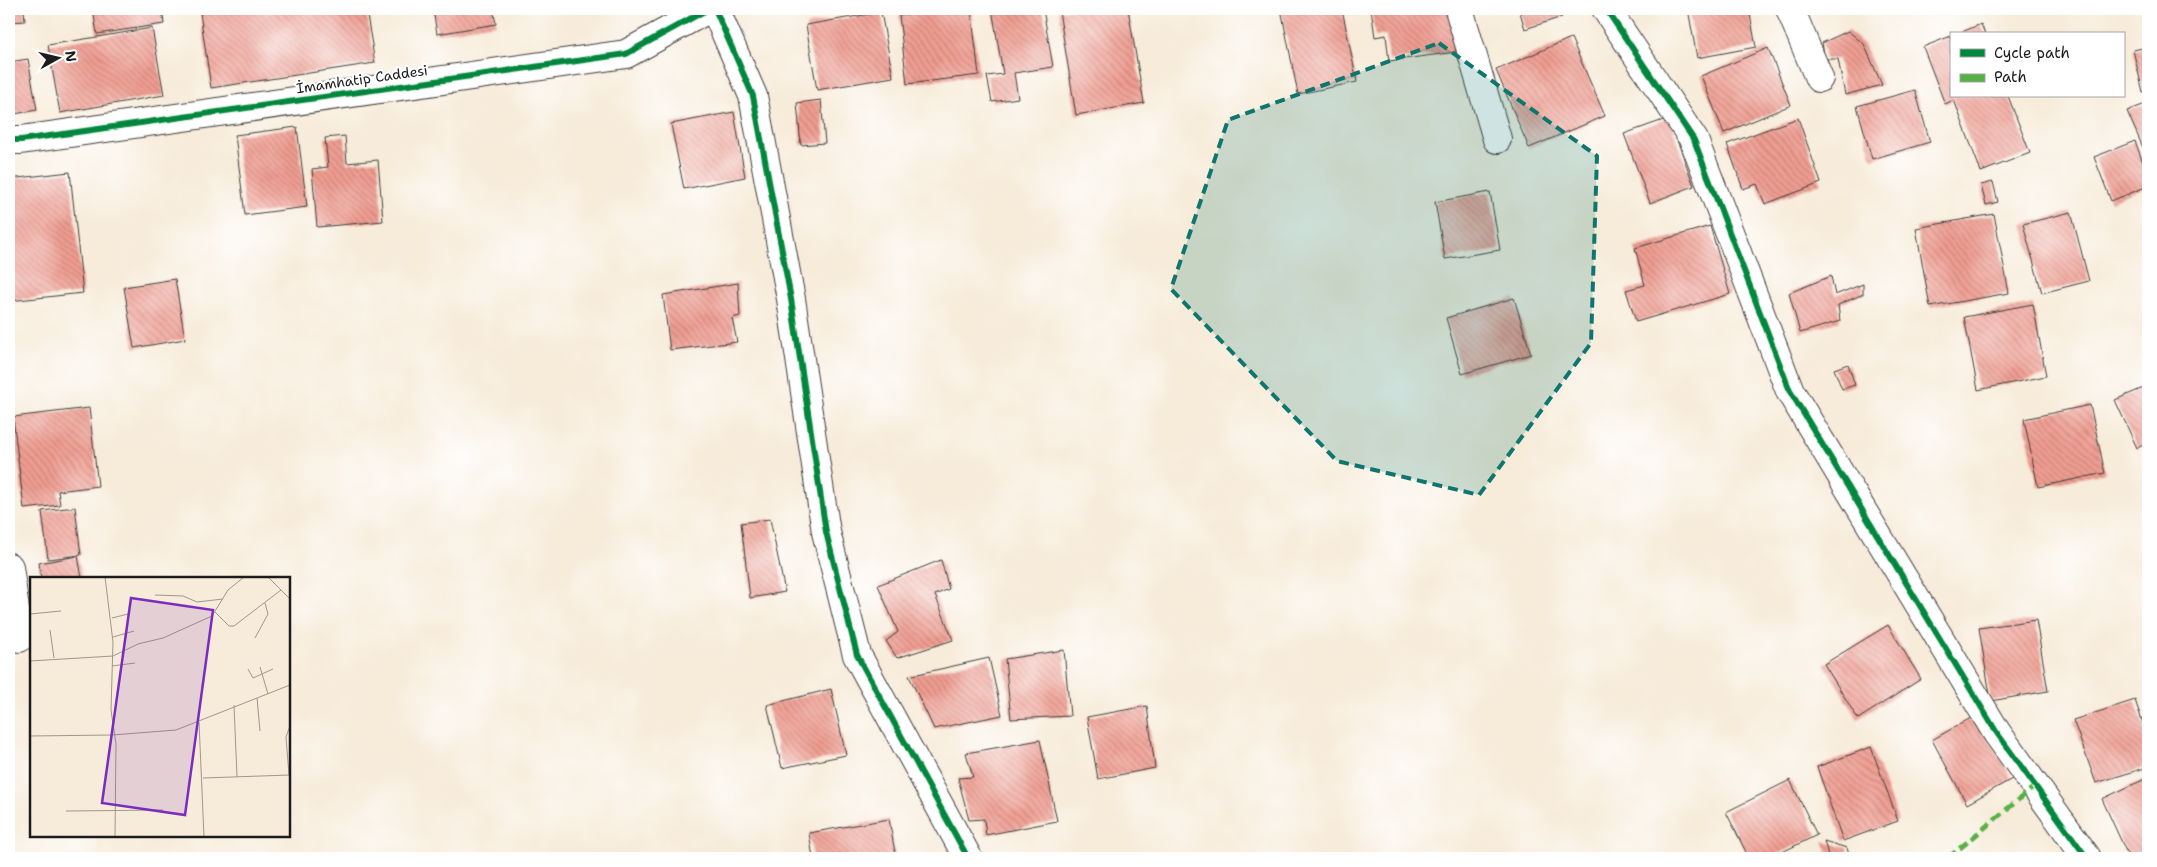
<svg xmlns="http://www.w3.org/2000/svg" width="2157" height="867" font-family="'Shantell Sans',sans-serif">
	<defs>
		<pattern id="building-back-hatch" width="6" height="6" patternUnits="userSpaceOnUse" patternTransform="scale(1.25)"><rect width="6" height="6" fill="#f19e92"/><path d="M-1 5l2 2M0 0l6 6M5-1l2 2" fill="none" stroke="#c28076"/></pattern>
	</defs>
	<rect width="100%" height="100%" fill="#fff"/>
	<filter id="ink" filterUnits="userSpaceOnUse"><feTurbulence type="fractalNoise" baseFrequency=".02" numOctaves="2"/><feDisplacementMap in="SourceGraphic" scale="10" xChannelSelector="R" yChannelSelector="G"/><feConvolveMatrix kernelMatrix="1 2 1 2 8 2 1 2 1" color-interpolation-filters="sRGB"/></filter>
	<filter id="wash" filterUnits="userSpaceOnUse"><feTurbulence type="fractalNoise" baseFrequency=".0096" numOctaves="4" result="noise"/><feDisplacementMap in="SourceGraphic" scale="20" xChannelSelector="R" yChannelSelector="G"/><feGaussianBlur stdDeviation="1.12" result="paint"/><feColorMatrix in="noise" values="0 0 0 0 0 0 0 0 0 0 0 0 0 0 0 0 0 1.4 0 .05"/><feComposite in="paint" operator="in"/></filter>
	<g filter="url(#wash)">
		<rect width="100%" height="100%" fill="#f7ebd9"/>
		<g id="blocks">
			<path fill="url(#building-back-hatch)" d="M 9,9 L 24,9 L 25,21 L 9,22 Z
				M 93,9 L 162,9 L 164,24 L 97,34 Z
				M 228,9 L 366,9 L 375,63 L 211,88 L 200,13 Z
				M 433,9 L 493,9 L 496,24 L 437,34 Z
				M 955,9 L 971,9 L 979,75 L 907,84 L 899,15 Z
				M 992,9 L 1043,9 L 1053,67 L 1014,73 L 1018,98 L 992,102 L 987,76 L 1003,74 Z
				M 1075,9 L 1128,9 L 1144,103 L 1076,115 L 1059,11 Z
				M 1281,9 L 1342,9 L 1357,82 L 1298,94 Z
				M 1371,9 L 1450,9 L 1456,52 L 1389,61 L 1386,35 L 1375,37 Z
				M 1519,9 L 1559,9 L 1562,17 L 1525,29 Z
				M 1688,9 L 1749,9 L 1756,47 L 1697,58 Z
				M 881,12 L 893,77 L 817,90 L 806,25 Z
				M 1981,24 L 1985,34 L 1957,34 Z
				M 152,28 L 164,95 L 60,113 L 48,45 Z
				M 1848,31 L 1864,44 L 1882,85 L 1845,95 L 1838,59 L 1825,59 L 1822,43 Z
				M 1951,36 L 1951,96 L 2008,96 L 2030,153 L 1981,172 L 1954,100 L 1945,104 L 1923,47 Z
				M 1571,38 L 1605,116 L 1529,148 L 1496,70 Z
				M 2148,47 L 2148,91 L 2143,92 L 2133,50 Z
				M 1768,48 L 1791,105 L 1724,133 L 1701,76 Z
				M 28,59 L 37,110 L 9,115 L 9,62 Z
				M 1915,90 L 1930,142 L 1872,159 L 1857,106 Z
				M 821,100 L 825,143 L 801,145 L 797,103 Z
				M 2148,103 L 2148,159 L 2127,111 Z
				M 734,112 L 745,177 L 684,189 L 671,124 Z
				M 1669,118 L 1694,186 L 1650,203 L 1624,134 Z
				M 1798,118 L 1821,183 L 1765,204 L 1757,184 L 1743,189 L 1727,144 Z
				M 297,127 L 307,207 L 245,215 L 235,135 Z
				M 345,136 L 347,163 L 378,160 L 383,221 L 317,227 L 312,169 L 328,167 L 325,138 Z
				M 2135,141 L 2148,176 L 2148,186 L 2111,201 L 2094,157 Z
				M 70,172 L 83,293 L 9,301 L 9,179 Z
				M 1993,182 L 1998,202 L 1986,205 L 1981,185 Z
				M 1490,192 L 1500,250 L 1445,259 L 1435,202 Z
				M 2071,212 L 2089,281 L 2042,293 L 2023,224 Z
				M 1994,214 L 2009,293 L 1930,307 L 1916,228 Z
				M 1710,226 L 1730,294 L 1636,322 L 1626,290 L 1645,285 L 1635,248 Z
				M 1831,276 L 1835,295 L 1863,284 L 1863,294 L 1838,305 L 1840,321 L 1800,333 L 1789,293 Z
				M 175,279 L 185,339 L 134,348 L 124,287 Z
				M 738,283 L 740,316 L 732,318 L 737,342 L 670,350 L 663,295 Z
				M 1514,298 L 1531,354 L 1462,374 L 1446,318 Z
				M 2033,304 L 2046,376 L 1978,390 L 1964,317 Z
				M 1848,364 L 1855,385 L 1842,389 L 1834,369 Z
				M 2148,386 L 2148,443 L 2137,448 L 2115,400 Z
				M 2090,405 L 2105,473 L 2038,487 L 2024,419 Z
				M 89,408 L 98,486 L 58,491 L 60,505 L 24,509 L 13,417 Z
				M 75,507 L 81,555 L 48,559 L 42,511 Z
				M 770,519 L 785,592 L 750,598 L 741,523 Z
				M 78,556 L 82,578 L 41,578 L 39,563 Z
				M 941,560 L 949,589 L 935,595 L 953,640 L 897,658 L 886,641 L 898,632 L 878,585 Z
				M 2036,620 L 2048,691 L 1991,701 L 1979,628 Z
				M 1888,625 L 1921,679 L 1858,719 L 1824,664 Z
				M 1064,650 L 1070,716 L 1011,719 L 1005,659 Z
				M 989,658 L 1002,715 L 934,729 L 909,676 Z
				M 831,689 L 846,755 L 782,768 L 767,705 Z
				M 2135,700 L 2148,738 L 2148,767 L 2096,783 L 2073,720 Z
				M 1147,706 L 1155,768 L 1098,779 L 1087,717 Z
				M 1976,715 L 2012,779 L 1967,804 L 1932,740 Z
				M 1040,740 L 1057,821 L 986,835 L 984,819 L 969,820 L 958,778 L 973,777 L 966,753 Z
				M 1871,747 L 1898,821 L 1843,841 L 1817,767 Z
				M 2147,778 L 2148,858 L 2129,858 L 2102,799 Z
				M 1790,780 L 1817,835 L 1770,858 L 1749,858 L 1726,812 Z
				M 889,819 L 896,858 L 813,858 L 809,833 Z
				M 1824,841 L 1847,848 L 1850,858 L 1829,858 Z"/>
		</g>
	</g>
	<g filter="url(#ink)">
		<use href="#blocks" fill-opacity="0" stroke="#3d3b38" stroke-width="1"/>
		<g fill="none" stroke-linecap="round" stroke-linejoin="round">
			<g stroke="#3d3b38" stroke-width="30">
				<path id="minor" d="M 715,9 L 753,96 L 791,299 L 826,532 L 857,655 L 968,858
					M 1459,9 L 1497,139
					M 1606,9 L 1694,140 L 1790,391 L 1997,733 L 2087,858
					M 1790,9 L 1819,78
					M 9,140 L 21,140 L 626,54 L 708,9
					M 9,567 L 19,638"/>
			</g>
			<use href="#minor" stroke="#fff" stroke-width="28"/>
			<path stroke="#55b145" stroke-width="5" stroke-dasharray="10 5" stroke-linecap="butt" d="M 1948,858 L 2035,786"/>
			<g stroke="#fff" stroke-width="9">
				<path id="cycleway" d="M 715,9 L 753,96 L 791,299 L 826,532 L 857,655 L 968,858
					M 1606,9 L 1694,140 L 1790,391 L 1997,733 L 2087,858
					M 9,140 L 21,140 L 626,54 L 708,9"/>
			</g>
			<use href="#cycleway" stroke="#00873e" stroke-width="6"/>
		</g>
	</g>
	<path fill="#0f766e" fill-opacity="0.2" stroke="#0f766e" stroke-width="4" stroke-dasharray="10 6" stroke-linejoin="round" d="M 1439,43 L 1597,156 L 1591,343 L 1479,495 L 1337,461 L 1171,289 L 1228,120 Z"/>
	<g text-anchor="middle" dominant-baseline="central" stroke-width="4.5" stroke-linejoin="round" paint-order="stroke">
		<g font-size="14" fill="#1c1c1c" stroke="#fff">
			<text transform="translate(362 79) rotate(-8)">İmamhatip Caddesi</text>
		</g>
	</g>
	<g transform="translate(30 577)">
		<rect width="260" height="260" fill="#f7ebd9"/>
		<path fill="none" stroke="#9f988d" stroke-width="1" d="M 75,0 L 83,65 L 81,133 L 86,167 L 85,260M 238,0 L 260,22M 125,18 L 153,19 L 167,25 L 193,22M 185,35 L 199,49 L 204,49 L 251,13M 0,37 L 31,34M 82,41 L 98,37M 20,53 L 24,81M 83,60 L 104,54M 225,61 L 238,37 L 235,26M 0,84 L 83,79 L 108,67 L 133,61 L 182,39 L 198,13 L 214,0M 82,89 L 105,86M 230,90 L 238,117M 218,92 L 223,101 L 243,92M 227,121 L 230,154M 204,128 L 207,200M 169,145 L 174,260M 0,159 L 82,158 L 146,153 L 260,108M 0,193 L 0,215M 259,198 L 256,160 L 260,149M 173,201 L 260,198M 36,234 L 133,233"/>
		<path fill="#7b2cbf" fill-opacity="0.15" stroke="#7b2cbf" stroke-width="2.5" d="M 101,21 L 183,33 L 155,238 L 72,226 Z"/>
		<rect width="260" height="260" fill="none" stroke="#1c1c1c" stroke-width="2.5"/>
	</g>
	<rect width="2157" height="867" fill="none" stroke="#fff" stroke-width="30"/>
	<rect x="1950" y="32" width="175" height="65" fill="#ffffff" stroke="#a4a4a4"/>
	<rect x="1960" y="49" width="25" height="8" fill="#00873e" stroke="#a4a4a4"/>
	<text x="1994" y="58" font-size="15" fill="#1c1c1c">Cycle path</text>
	<rect x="1960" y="74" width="25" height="8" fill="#55b145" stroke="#a4a4a4"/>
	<text x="1994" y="82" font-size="15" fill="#1c1c1c">Path</text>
	<g transform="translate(58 58) rotate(82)" stroke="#ffffff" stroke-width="4" paint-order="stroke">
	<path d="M0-4L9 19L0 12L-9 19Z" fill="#1c1c1c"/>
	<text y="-8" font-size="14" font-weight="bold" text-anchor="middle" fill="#1c1c1c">N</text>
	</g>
</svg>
